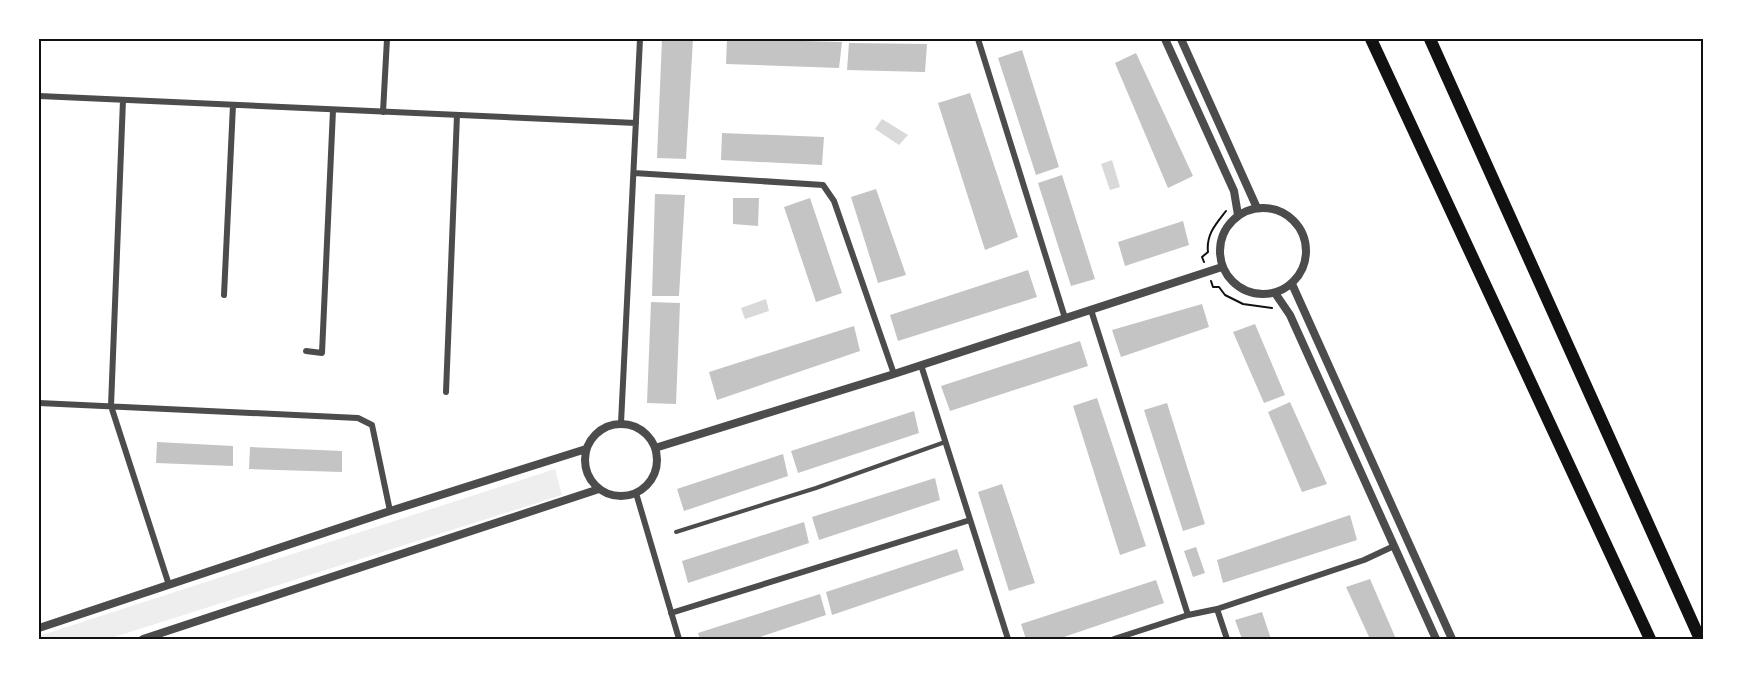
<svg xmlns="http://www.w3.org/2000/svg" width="1743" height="678" font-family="Roboto,sans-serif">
	<rect width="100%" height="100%" fill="#fff"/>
	<path fill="#eee" d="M 555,469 L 562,495 L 108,639 L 39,639 L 39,636 Z"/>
	<path fill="#d9d9d9" d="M 882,119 L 908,135 L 899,145 L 875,129 Z
		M 1112,160 L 1120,187 L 1110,190 L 1101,164 Z
		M 766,299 L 769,311 L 745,319 L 741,308 Z"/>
	<path fill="#c4c4c4" d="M 662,39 L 693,39 L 686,159 L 657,158 Z
		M 727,39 L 842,42 L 839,68 L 726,64 Z
		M 849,43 L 927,44 L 925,72 L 847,70 Z
		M 1022,50 L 1059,167 L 1036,175 L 998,58 Z
		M 1136,53 L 1193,176 L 1168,188 L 1115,63 Z
		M 970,93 L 1018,237 L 985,250 L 938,103 Z
		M 722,133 L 824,137 L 822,165 L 721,160 Z
		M 1062,175 L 1095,279 L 1071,286 L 1038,183 Z
		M 876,189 L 906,275 L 878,283 L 851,197 Z
		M 655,194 L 685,195 L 679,296 L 652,296 Z
		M 733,198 L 759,198 L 758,226 L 733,224 Z
		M 810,198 L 842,293 L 816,302 L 784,207 Z
		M 1183,221 L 1189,245 L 1125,266 L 1118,242 Z
		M 1028,270 L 1037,297 L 898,341 L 890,315 Z
		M 651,302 L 680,303 L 676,404 L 647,403 Z
		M 1202,304 L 1209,327 L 1121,357 L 1112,330 Z
		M 1255,324 L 1285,395 L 1264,403 L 1233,332 Z
		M 854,326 L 860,351 L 717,400 L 709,372 Z
		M 1080,341 L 1088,366 L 950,411 L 941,386 Z
		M 1097,398 L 1146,546 L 1120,555 L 1073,406 Z
		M 1290,402 L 1327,484 L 1302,492 L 1268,412 Z
		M 1167,403 L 1205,524 L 1183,531 L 1144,410 Z
		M 914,411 L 919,433 L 798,473 L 791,451 Z
		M 157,442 L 233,446 L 233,466 L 156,463 Z
		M 250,447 L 342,451 L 342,472 L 249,469 Z
		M 783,454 L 788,476 L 684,511 L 677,489 Z
		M 935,478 L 940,500 L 819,540 L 812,517 Z
		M 1002,484 L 1035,583 L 1009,591 L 978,492 Z
		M 1350,515 L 1357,540 L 1223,583 L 1217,560 Z
		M 804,522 L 809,543 L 688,583 L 682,561 Z
		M 1196,547 L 1205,573 L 1193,577 L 1184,551 Z
		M 957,549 L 964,570 L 832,615 L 826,592 Z
		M 1370,579 L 1396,639 L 1370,639 L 1346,587 Z
		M 1156,580 L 1164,603 L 1058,639 L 1026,639 L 1021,624 Z
		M 820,594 L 826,615 L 754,639 L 700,639 L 698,633 Z
		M 1262,612 L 1271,639 L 1242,639 L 1235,620 Z"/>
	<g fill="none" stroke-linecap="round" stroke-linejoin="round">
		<path stroke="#111" stroke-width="2" d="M 1204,262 L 1202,257 L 1208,252 C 1206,234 1216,224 1226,211
			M 1211,281 L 1213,287 L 1219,287 L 1225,295 L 1243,304 L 1272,308"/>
		<path stroke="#4c4c4c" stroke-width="4" d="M 676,532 L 816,488 L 945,442"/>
		<path stroke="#4c4c4c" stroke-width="6" d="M 978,39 L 1065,318
			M 39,96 L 636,123
			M 123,100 L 111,406 L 169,585
			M 383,112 L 387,39
			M 634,173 L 823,185 L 834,201 L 894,374
			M 224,295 L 233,105
			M 1091,310 L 1188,615
			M 306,351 L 322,353 L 333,110
			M 921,365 L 1008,639
			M 446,392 L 457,115
			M 39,403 L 358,418 L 372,425 L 390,511
			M 621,423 L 640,39
			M 636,493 L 679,639
			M 1217,609 L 1227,639
			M 671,613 L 970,520
			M 1114,639 L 1188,615 L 1217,609 L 1364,560 L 1394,546"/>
		<path stroke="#4c4c4c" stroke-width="8" d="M 1165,39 L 1234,191 L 1238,215
			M 1181,39 L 1257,208
			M1220 251a43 43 0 1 1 86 0a43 43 0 1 1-86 0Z
			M 1292,284 L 1452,639
			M 1275,293 L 1290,315 L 1436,639
			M585 460a36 36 0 1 1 72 0a36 36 0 1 1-72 0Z
			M 655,448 L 894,374 L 1222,267
			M 39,628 L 390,511 L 586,449
			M 143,639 L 599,489"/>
		<path stroke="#111" stroke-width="12" d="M 1371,39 L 1650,639
			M 1430,39 L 1700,639"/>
	</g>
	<rect width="1743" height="678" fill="none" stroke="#ffffff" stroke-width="81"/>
	<rect x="40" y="40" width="1662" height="598" fill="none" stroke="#111" stroke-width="2"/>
</svg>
